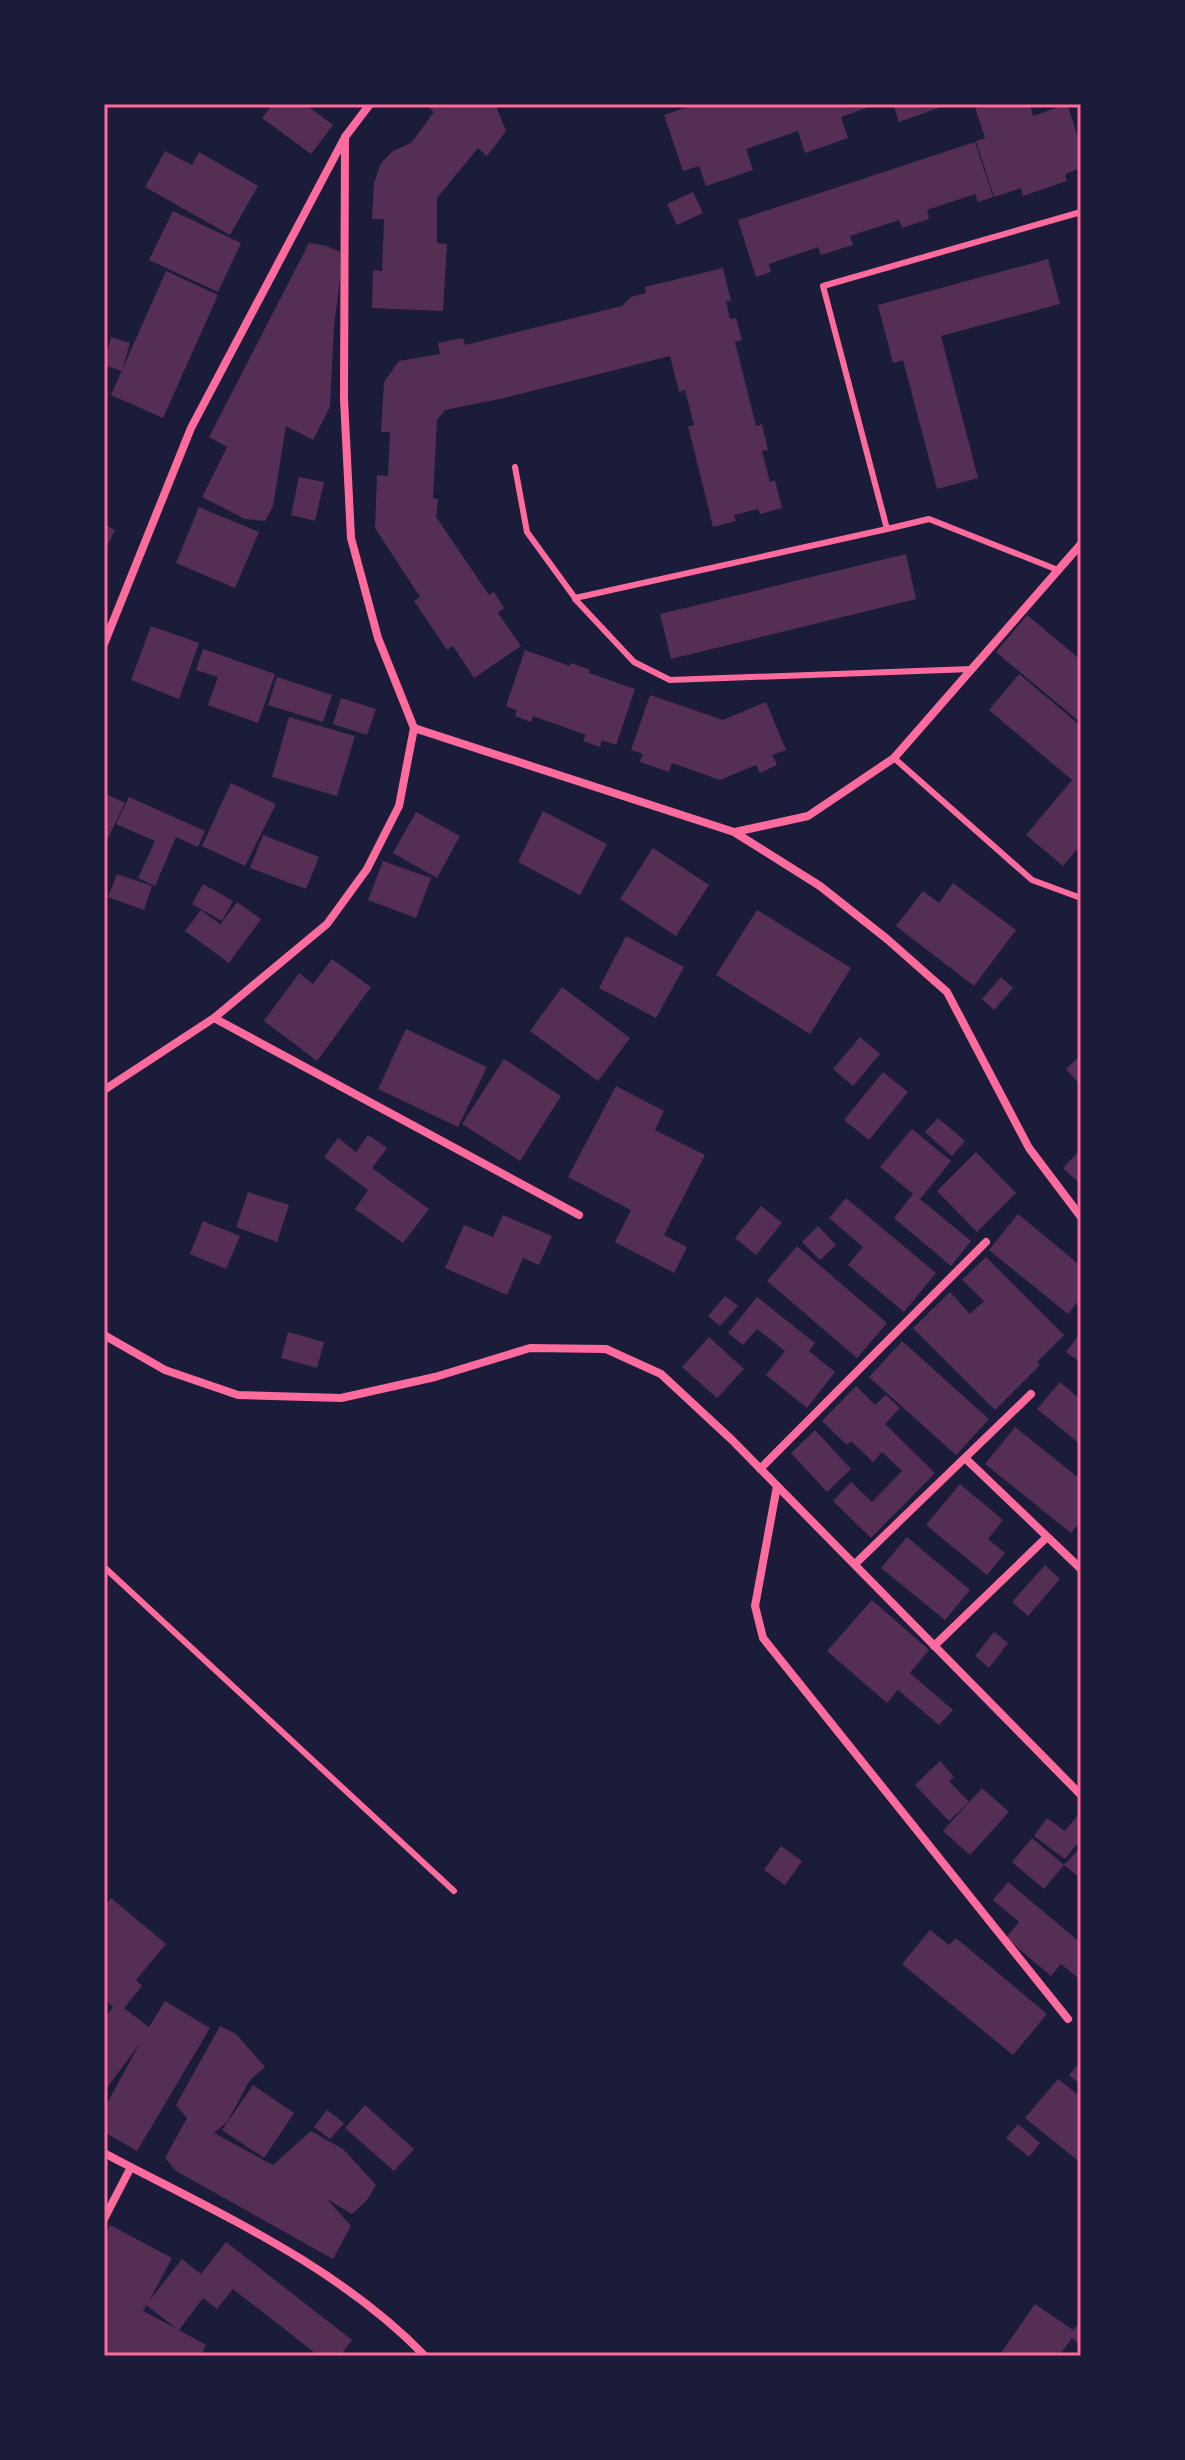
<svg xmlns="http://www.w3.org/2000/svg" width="1185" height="2460" font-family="Ubuntu,sans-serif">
	<rect width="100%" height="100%" fill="#1b1b3a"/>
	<path fill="#542f53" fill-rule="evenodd" d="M 273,104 L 305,104 L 333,125 L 311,154 L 262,118 Z
		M 430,104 L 495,104 L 506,131 L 487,156 L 478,148 L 437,198 L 437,243 L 447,244 L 443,311 L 372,308 L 373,270 L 382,271 L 384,219 L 372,219 L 374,183 L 381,163 L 393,151 L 411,143 L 434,112 L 428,107 Z
		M 697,104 L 877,104 L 841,117 L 848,138 L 805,153 L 798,131 L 746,149 L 753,170 L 706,186 L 699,166 L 683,171 L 664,115 Z
		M 893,104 L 949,104 L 899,122 Z
		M 974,104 L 1030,104 L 1033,116 L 1067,104 L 1081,146 L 1081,168 L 1065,174 L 1067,181 L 1023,196 L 1021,188 L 994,197 L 976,141 L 985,138 Z
		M 975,142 L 993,197 L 978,202 L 975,194 L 927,210 L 929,219 L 902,228 L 899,220 L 850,236 L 853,245 L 821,255 L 818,247 L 769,264 L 771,272 L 756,277 L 738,220 Z
		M 165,151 L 192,165 L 199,152 L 258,186 L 230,235 L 145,187 Z
		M 693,192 L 703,213 L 677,225 L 667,204 Z
		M 173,211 L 241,243 L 218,292 L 149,260 Z
		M 309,243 L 327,246 L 340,252 L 340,280 L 334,326 L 330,407 L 313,440 L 286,426 L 273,506 L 265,521 L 245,519 L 202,497 L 227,447 L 209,437 Z
		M 1048,259 L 1060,304 L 941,336 L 978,478 L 937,489 L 903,360 L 893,363 L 878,305 Z
		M 723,268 L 731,301 L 726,301 L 730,319 L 736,318 L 742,340 L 735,342 L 756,426 L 762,424 L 768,450 L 762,451 L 770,482 L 775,480 L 782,508 L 760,514 L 758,509 L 734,515 L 736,521 L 713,527 L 688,426 L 694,425 L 685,390 L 679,392 L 670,356 L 504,398 L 445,410 L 437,420 L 433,498 L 438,499 L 436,517 L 489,595 L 494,592 L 504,608 L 498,613 L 521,646 L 474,678 L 453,646 L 447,650 L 414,601 L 420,597 L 375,528 L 377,475 L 388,476 L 390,432 L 381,432 L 384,382 L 399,361 L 440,354 L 438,343 L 463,338 L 465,345 L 622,306 L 631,297 L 646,293 L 645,287 Z
		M 166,271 L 218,295 L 163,418 L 111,395 Z
		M 111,337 L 130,343 L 122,371 L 104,365 Z
		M 299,477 L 324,482 L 315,521 L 291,515 Z
		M 199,507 L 259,532 L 235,588 L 176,563 Z
		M 104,524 L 115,530 L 104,552 Z
		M 906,554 L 916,599 L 671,659 L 660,614 Z
		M 1027,615 L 1081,660 L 1081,723 L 996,652 Z
		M 151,626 L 199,643 L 179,699 L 131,680 Z
		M 203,649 L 275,674 L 258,723 L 208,705 L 218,677 L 196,670 Z
		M 525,650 L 570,666 L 571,663 L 590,670 L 589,673 L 635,689 L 616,745 L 602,740 L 600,747 L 583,741 L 586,735 L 533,716 L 531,722 L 515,716 L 517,710 L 506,706 Z
		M 1019,674 L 1081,726 L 1081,845 L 1063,866 L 1026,835 L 1072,780 L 989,710 Z
		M 277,677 L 332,695 L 323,722 L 268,705 Z
		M 650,695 L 723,720 L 766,702 L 786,750 L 772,755 L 777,765 L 760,773 L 756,765 L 720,780 L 672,763 L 669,772 L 640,762 L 643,754 L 631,750 Z
		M 341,698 L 376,709 L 367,735 L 333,724 Z
		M 289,717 L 355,736 L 337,796 L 272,777 Z
		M 231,783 L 276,804 L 245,866 L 202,846 Z
		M 104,793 L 125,803 L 104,846 Z
		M 129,797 L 205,831 L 198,847 L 176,837 L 155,886 L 138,878 L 155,841 L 116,824 Z
		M 543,811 L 607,844 L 580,895 L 518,862 Z
		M 416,812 L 460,836 L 437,878 L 393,853 Z
		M 263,835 L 319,857 L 306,889 L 250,868 Z
		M 653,848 L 709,885 L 676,936 L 620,899 Z
		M 383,861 L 431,878 L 416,918 L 368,900 Z
		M 117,874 L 152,886 L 144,910 L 108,897 Z
		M 953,883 L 1016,930 L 974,986 L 896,926 L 923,891 L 939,903 Z
		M 203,884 L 233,901 L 222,921 L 192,904 Z
		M 237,902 L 261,919 L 229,963 L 185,931 L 201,910 L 220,924 L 218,928 Z
		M 757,910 L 851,968 L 810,1034 L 716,975 Z
		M 626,936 L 684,967 L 656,1018 L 599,988 Z
		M 332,959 L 371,987 L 317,1061 L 264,1021 L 299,973 L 313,984 Z
		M 1001,977 L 1013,988 L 994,1010 L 982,999 Z
		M 562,987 L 630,1038 L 598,1081 L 530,1031 Z
		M 406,1029 L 487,1067 L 458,1127 L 378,1089 Z
		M 860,1037 L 880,1054 L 853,1086 L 833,1069 Z
		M 1081,1055 L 1081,1086 L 1066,1069 Z
		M 504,1059 L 561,1096 L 520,1161 L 462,1124 Z
		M 883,1072 L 908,1092 L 869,1140 L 844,1120 Z
		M 616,1086 L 664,1111 L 655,1130 L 705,1155 L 664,1235 L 687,1247 L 674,1273 L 615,1242 L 631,1210 L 568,1177 Z
		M 938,1118 L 965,1141 L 952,1156 L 925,1132 Z
		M 912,1129 L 951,1161 L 920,1199 L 971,1241 L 951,1266 L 894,1218 L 913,1194 L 880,1167 Z
		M 368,1135 L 387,1148 L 372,1168 L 429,1209 L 403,1243 L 355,1209 L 368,1190 L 324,1157 L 338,1138 L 356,1152 Z
		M 1081,1149 L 1081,1185 L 1063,1168 Z
		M 976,1152 L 1016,1193 L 977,1232 L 937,1191 Z
		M 248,1192 L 289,1205 L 277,1242 L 236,1227 Z
		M 846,1198 L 936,1273 L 904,1312 L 848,1265 L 863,1247 L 829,1218 Z
		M 761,1206 L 782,1223 L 756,1255 L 735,1238 Z
		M 1018,1214 L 1081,1266 L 1081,1298 L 1068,1314 L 989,1250 Z
		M 503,1215 L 552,1236 L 539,1265 L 523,1258 L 507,1295 L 445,1268 L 464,1225 L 493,1237 Z
		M 203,1221 L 240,1236 L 226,1269 L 190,1254 Z
		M 818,1226 L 836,1245 L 820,1260 L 802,1242 Z
		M 797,1246 L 887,1323 L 857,1358 L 767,1281 Z
		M 986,1257 L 1064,1335 L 1037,1362 L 1040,1365 L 995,1410 L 913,1328 L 950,1292 L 970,1314 L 984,1301 L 962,1280 Z
		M 725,1296 L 738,1306 L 720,1326 L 708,1316 Z
		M 757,1297 L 815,1343 L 809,1351 L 835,1372 L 807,1408 L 766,1375 L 785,1351 L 757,1329 L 743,1345 L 728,1333 Z
		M 288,1332 L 324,1342 L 317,1368 L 281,1358 Z
		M 1081,1332 L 1081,1363 L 1066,1352 Z
		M 709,1337 L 744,1369 L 717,1398 L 682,1367 Z
		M 902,1341 L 989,1419 L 956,1455 L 869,1377 Z
		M 1060,1382 L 1081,1400 L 1081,1445 L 1037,1409 Z
		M 856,1386 L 875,1405 L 886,1395 L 900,1408 L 885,1424 L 935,1473 L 871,1538 L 833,1501 L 851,1482 L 872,1502 L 902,1471 L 882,1452 L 873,1462 L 851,1441 L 847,1445 L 822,1421 Z
		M 1015,1427 L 1081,1480 L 1081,1521 L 1071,1533 L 985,1464 Z
		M 815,1430 L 851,1469 L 827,1492 L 791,1453 Z
		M 960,1484 L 1003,1520 L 988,1539 L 1005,1553 L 987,1575 L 926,1525 Z
		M 907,1537 L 970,1590 L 945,1620 L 881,1568 Z
		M 1045,1565 L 1060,1579 L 1028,1616 L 1012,1602 Z
		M 872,1600 L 929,1650 L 910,1673 L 953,1710 L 939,1725 L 898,1690 L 887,1703 L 827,1651 Z
		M 994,1632 L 1008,1643 L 989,1668 L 975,1656 Z
		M 940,1761 L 954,1777 L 949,1781 L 969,1802 L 949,1821 L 915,1785 Z
		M 982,1788 L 1009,1812 L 970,1855 L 943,1831 Z
		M 1078,1815 L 1081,1818 L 1081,1847 L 1077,1844 L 1065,1859 L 1034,1836 L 1047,1818 L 1065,1831 Z
		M 1032,1838 L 1064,1865 L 1044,1889 L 1012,1862 Z
		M 781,1846 L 802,1861 L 785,1885 L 764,1870 Z
		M 1077,1851 L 1081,1854 L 1081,1879 L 1064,1865 Z
		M 1008,1882 L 1081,1943 L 1081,1980 L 1061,1964 L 1051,1976 L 1006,1938 L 1019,1922 L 993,1900 Z
		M 111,1898 L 166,1944 L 136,1980 L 142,1986 L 124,2008 L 149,2027 L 165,2001 L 210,2028 L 137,2151 L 104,2132 L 104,2109 L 140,2043 L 104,2092 L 104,2019 L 113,2007 L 104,1999 L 104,1907 Z
		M 930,1930 L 949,1945 L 956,1938 L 1047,2014 L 1013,2055 L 902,1964 Z
		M 220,2026 L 236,2034 L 265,2067 L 250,2080 L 227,2122 L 214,2133 L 273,2165 L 311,2131 L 343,2149 L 376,2185 L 367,2200 L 352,2214 L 327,2199 L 351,2226 L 333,2259 L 176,2171 L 165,2158 L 187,2118 L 176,2105 Z
		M 1081,2061 L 1081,2085 L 1069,2075 Z
		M 1058,2079 L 1081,2097 L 1081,2155 L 1077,2160 L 1025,2118 Z
		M 253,2085 L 294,2113 L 264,2158 L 222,2130 Z
		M 365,2105 L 414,2149 L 394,2171 L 345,2128 Z
		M 327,2110 L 344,2123 L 330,2139 L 314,2127 Z
		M 1018,2124 L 1040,2143 L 1029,2157 L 1006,2138 Z
		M 110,2225 L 172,2258 L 149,2301 L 182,2259 L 201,2274 L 226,2242 L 352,2340 L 340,2356 L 319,2356 L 233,2289 L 217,2309 L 203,2298 L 179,2330 L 206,2345 L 201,2356 L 104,2356 L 104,2237 ZM 146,2305 L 177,2329 L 143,2311 Z
		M 1035,2304 L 1073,2330 L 1081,2321 L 1081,2346 L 1072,2338 L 1059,2356 L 999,2356 Z"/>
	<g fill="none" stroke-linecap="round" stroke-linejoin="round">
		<path stroke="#ff6b9d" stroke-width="6" d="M 515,467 L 527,532 L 575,598 L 887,529 L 823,286 L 1081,212
			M 887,529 L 929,519 L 1058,570
			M 575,599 L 634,662 L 670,680 L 971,669
			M 894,758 L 1032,880 L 1081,898
			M 104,1567 L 454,1891"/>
		<path stroke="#ff6b9d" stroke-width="8" d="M 345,137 L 344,399 L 351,538 L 378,638 L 414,728 L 734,832 L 820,886 L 887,939 L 947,992 L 1029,1148 L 1081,1217
			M 104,644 L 191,428 L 345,137 L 370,104
			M 735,832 L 808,816 L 894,758 L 1081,544
			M 214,1018 L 579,1215
			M 104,1090 L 214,1018 L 327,924 L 367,869 L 399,806 L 414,728
			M 104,1335 L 165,1370 L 238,1395 L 341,1398 L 435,1377 L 530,1348 L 606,1349 L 661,1374 L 732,1440 L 1081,1795
			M 965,1458 L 1081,1569
			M 760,1469 L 986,1242
			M 777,1486 L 755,1606 L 763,1638 L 1068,2019
			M 855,1564 L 1031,1394
			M 934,1646 L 1047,1537
			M 104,2153 C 215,2212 336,2264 425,2356
			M 104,2219 L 131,2167"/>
	</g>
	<rect width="1185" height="2460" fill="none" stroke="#1b1b3a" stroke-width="212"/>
	<rect x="106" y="106" width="973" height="2248" fill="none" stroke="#ff6b9d" stroke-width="3"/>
</svg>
